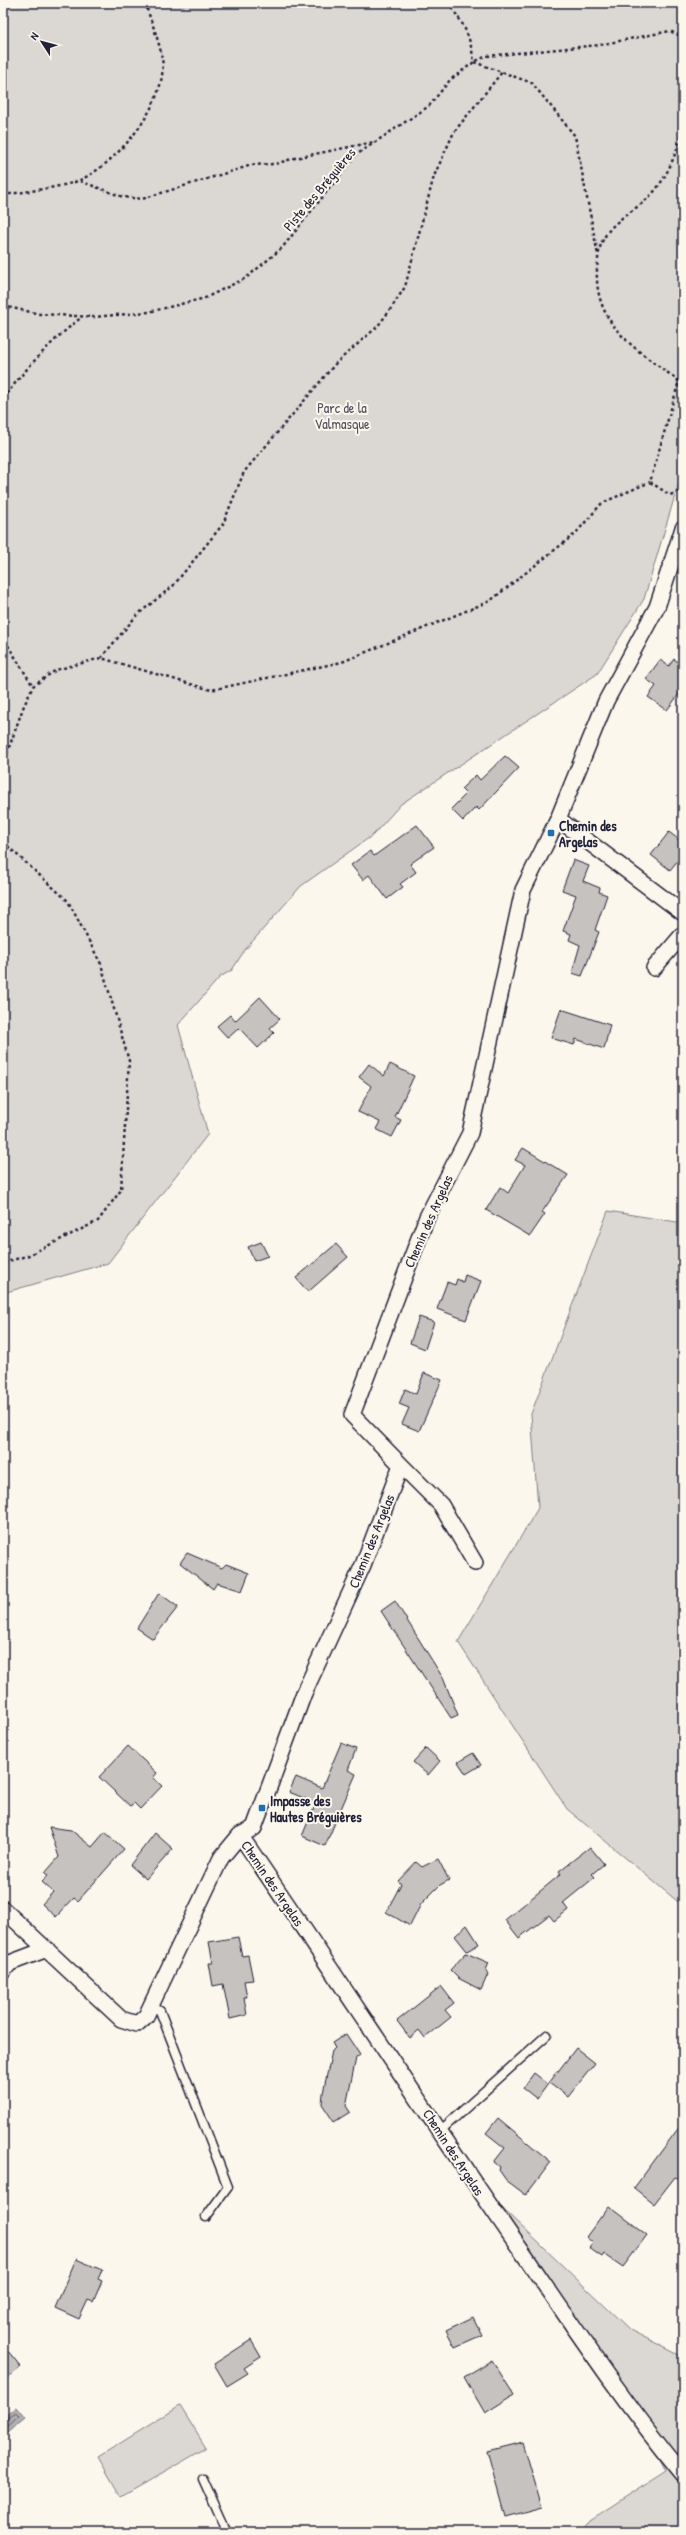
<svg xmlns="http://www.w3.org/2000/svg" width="686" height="2535" font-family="'Patrick Hand',sans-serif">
	<rect width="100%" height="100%" fill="#fbf7ec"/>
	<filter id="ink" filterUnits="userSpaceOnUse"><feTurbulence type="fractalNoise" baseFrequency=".025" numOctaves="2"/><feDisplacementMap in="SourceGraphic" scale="8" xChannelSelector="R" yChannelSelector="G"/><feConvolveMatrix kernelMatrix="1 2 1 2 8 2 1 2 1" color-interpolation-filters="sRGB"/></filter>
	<g filter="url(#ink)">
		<path fill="#dbd8d3" stroke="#7e7d87" d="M 3,3 L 683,3 L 683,469 L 644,599 L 597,674 L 401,804 L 373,835 L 301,886 L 244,951 L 232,970 L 220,977 L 178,1025 L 208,1134 L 108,1263 L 3,1293 Z
			M 608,1211 L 683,1223 L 683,1906 L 567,1809 L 458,1642 L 538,1508 L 531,1414 Z
			M 459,2167 L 630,2330 L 683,2357 L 683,2532 L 581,2532 L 590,2520 L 666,2471 L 636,2412 Z
			M 180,2406 L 206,2448 L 121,2497 L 98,2457 Z"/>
		<path fill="#b1aeb0" stroke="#787681" d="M 16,2407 L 25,2418 L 3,2436 L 3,2418 Z"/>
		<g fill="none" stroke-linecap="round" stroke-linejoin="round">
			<path stroke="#5b5a6a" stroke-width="1" d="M 3,2421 L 15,2413 L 19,2416 L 3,2431"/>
		</g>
		<path fill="#c6c2c0" stroke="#22223b" d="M 674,659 L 683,666 L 683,689 L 667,710 L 648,697 L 656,686 L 646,679 L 660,660 L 669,666 Z
			M 505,756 L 519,768 L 479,810 L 476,807 L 463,821 L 451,809 L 466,794 L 461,789 L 476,775 L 480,780 Z
			M 417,825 L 434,847 L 410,864 L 416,872 L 400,884 L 403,887 L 387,899 L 369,875 L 363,880 L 351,865 L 370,851 L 374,856 Z
			M 669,832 L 683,843 L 683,854 L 670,870 L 651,855 Z
			M 573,860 L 589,866 L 583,881 L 600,888 L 599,892 L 607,895 L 595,930 L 599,932 L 582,976 L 572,973 L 580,945 L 569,940 L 571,934 L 563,931 L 576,895 L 562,890 Z
			M 260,997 L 280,1019 L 270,1028 L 274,1033 L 258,1048 L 239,1028 L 228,1038 L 217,1026 L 230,1015 L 235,1021 Z
			M 561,1009 L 610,1025 L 604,1049 L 576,1039 L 574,1045 L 551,1038 Z
			M 369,1064 L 384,1076 L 390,1064 L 414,1076 L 395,1117 L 401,1120 L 392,1137 L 376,1129 L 380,1122 L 358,1112 L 371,1086 L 359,1077 Z
			M 523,1148 L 568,1175 L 542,1212 L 545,1214 L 530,1236 L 486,1210 L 500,1187 L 508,1193 L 525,1165 L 515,1160 Z
			M 261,1242 L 268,1256 L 254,1261 L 248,1247 Z
			M 336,1244 L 348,1257 L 308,1292 L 296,1278 Z
			M 465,1275 L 481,1281 L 466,1320 L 437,1309 L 447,1282 L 455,1285 L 457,1279 L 463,1282 Z
			M 419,1317 L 434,1322 L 425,1349 L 410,1343 Z
			M 424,1373 L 442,1380 L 419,1431 L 402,1424 L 409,1408 L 399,1404 L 405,1389 L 416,1394 Z
			M 187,1553 L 222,1568 L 226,1564 L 249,1573 L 242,1591 L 217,1583 L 213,1589 L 180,1563 Z
			M 159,1593 L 178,1607 L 153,1639 L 137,1628 Z
			M 395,1601 L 443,1678 L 458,1715 L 451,1718 L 381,1611 Z
			M 341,1743 L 356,1749 L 348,1770 L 356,1774 L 325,1846 L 302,1836 L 316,1803 L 289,1792 L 296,1777 L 322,1788 Z
			M 128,1746 L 157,1773 L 153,1778 L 162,1786 L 140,1809 L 134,1803 L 130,1806 L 99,1777 Z
			M 426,1748 L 440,1761 L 428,1775 L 413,1762 Z
			M 473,1753 L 481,1765 L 466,1774 L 458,1762 Z
			M 49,1827 L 71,1830 L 92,1847 L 105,1832 L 124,1849 L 78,1901 L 74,1898 L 56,1917 L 42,1904 L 53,1892 L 42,1882 L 48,1875 L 45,1873 L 59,1857 Z
			M 155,1833 L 173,1849 L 146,1879 L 130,1865 Z
			M 590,1847 L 604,1864 L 592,1874 L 595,1877 L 563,1903 L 568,1910 L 554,1921 L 549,1915 L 519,1938 L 505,1920 L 561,1874 L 559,1871 Z
			M 438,1859 L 449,1880 L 440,1885 L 421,1904 L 410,1926 L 386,1912 L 401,1884 L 398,1881 L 416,1862 L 422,1867 Z
			M 467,1925 L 479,1944 L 467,1951 L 455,1936 Z
			M 238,1937 L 242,1956 L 248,1955 L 253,1980 L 244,1981 L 247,1997 L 244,1997 L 247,2015 L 230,2019 L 223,1984 L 213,1986 L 209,1963 L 213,1963 L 209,1942 Z
			M 466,1953 L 489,1963 L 486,1970 L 488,1974 L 481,1990 L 458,1978 L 450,1970 Z
			M 441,1986 L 454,2003 L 445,2010 L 451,2017 L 425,2038 L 419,2030 L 410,2038 L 397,2021 Z
			M 346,2034 L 360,2055 L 356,2058 L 346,2106 L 350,2112 L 334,2122 L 322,2104 L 323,2093 L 332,2051 L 335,2048 L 332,2043 Z
			M 576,2048 L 595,2063 L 568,2097 L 549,2083 Z
			M 534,2073 L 548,2084 L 537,2099 L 523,2088 Z
			M 498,2118 L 551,2162 L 526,2195 L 506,2180 L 499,2170 L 500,2167 L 494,2162 L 505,2148 L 486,2133 Z
			M 683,2122 L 683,2183 L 675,2177 L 654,2204 L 634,2188 Z
			M 609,2206 L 647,2235 L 623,2267 L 604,2254 L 602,2257 L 589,2248 L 593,2243 L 586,2237 Z
			M 76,2259 L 102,2270 L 98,2279 L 102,2281 L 93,2302 L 88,2300 L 79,2319 L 55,2308 Z
			M 473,2317 L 482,2335 L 455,2347 L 446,2330 Z
			M 251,2340 L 261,2357 L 244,2368 L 248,2373 L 227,2386 L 214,2364 Z
			M 3,2345 L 21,2367 L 3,2382 Z
			M 492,2360 L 514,2395 L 485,2413 L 464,2377 Z
			M 523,2442 L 542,2507 L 505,2517 L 487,2451 Z"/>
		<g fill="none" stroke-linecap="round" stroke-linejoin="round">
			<g stroke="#22223b" stroke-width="11">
				<path id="service" d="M 151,2005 L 160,2011 L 228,2187 L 206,2217
					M 440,2131 L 547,2035
					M 203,2479 L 227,2532"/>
			</g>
			<g stroke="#22223b" stroke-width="18">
				<path id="minor" d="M 683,528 L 657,607 L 606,701 L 558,819 L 523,890 L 470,1133 L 427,1217 L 352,1415 L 401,1465 L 363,1565 L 304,1693 L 254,1828 L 240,1835 C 336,1975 428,2117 525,2256 C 576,2330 625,2404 683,2474
					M 558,819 L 683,913
					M 654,968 L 683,934
					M 401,1465 L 441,1505 L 475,1563
					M 3,1909 L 121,2019 L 137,2024 L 146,2016 L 221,1858 L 240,1835
					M 3,1971 L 10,1963 L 47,1949"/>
			</g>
			<path stroke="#22223b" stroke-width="2.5" stroke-dasharray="3 3" stroke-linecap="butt" d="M 448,3 C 464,24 470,35 474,62
				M 474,62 L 532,83 L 575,136 L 598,255
				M 683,131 C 675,155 668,177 651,195 C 637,210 614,219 604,238 C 598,248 598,260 597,270 C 594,327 639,351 679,381 L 650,482 L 670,495 L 683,490
				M 80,181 L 123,197 L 142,199 L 252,165 L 275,164 L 295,158 L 374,142
				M 3,195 C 22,192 65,187 80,180 C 118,163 169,102 162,58 C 159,40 151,21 145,3
				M 3,306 L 40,314 L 94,317 L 149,312 L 205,298 L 246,278 L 282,248 L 356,155 L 429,106 L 450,80 L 474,62 L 487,56 L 599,45 L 670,31 L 683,37
				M 3,399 C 25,369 52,340 82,317
				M 3,616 L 6,625 L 7,644 L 33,686
				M 101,658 L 137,615 L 173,586 L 223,524 L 244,472 L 336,363 L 377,327 L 390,310 L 405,287 L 434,176 L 454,132 L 502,72
				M 3,765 L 23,708 L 33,686 L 56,670 L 101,658 L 211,690 L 342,662 L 490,601 L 575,534 L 602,503 L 650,482
				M 3,842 L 68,901 L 101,964 L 129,1061 L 121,1190 L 98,1221 L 29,1255 L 3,1263"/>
			<use href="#service" stroke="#fbf7ec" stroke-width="8"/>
			<use href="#minor" stroke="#fbf7ec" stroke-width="15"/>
		</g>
	</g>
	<g fill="#1f6fb2" stroke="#fbf7ec" stroke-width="1.5">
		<rect x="547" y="829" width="8" height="8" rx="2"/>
		<rect x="258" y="1804" width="8" height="8" rx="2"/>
	</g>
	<g text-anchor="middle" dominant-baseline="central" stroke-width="4" stroke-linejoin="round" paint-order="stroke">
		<g font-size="14" fill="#22223b" stroke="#fbf7ec">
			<text transform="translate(319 189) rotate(-50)">Piste des Bréguières</text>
			<text transform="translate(428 1221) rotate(-66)">Chemin des Argelas</text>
			<text transform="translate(371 1541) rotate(-68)">Chemin des Argelas</text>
			<text transform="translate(273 1883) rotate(56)">Chemin des Argelas</text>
			<text transform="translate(454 2152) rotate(57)">Chemin des Argelas</text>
		</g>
		<g font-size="14" fill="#505061" stroke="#fbf7ec">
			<text x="342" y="407">Parc de la<tspan x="342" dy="16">Valmasque</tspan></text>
		</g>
		<g font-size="14" font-weight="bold" fill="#22223b" stroke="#fbf7ec" text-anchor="start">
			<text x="559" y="825">Chemin des<tspan x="559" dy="16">Argelas</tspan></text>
			<text x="270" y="1800">Impasse des<tspan x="270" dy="16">Hautes Bréguières</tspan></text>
		</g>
	</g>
	<rect width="686" height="2535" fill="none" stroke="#fbf7ec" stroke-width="16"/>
	<rect x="8" y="8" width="670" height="2519" fill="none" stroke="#22223b" stroke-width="1.5" filter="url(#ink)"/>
	<g transform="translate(42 42) rotate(306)" stroke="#fbf7ec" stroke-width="3" paint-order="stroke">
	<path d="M0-3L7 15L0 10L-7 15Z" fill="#22223b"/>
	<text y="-6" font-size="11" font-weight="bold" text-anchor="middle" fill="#22223b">N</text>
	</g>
</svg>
